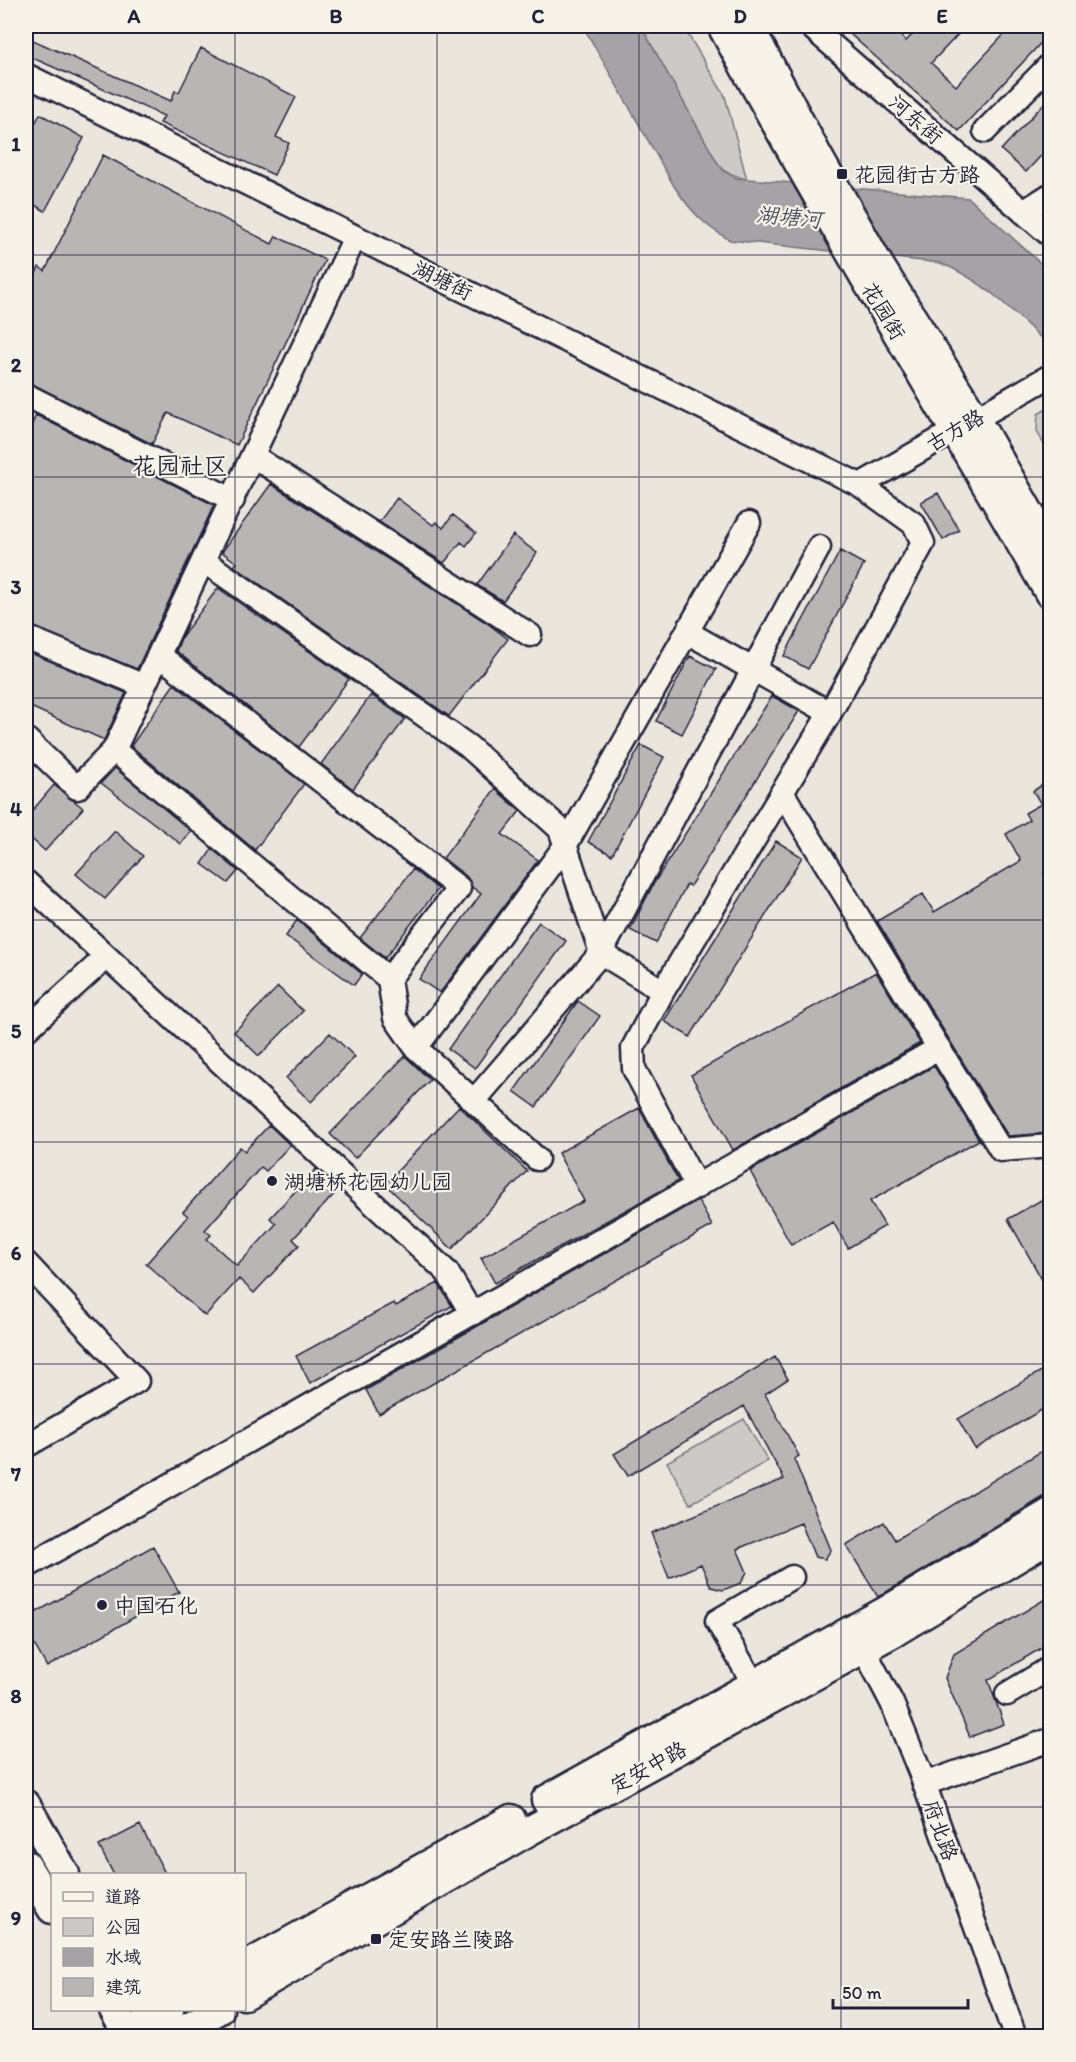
<svg xmlns="http://www.w3.org/2000/svg" width="1076" height="2062" font-family="Itim,'LXGW WenKai TC',sans-serif">
	<rect width="100%" height="100%" fill="#eae6de"/>
	<filter id="ink" filterUnits="userSpaceOnUse"><feTurbulence type="fractalNoise" baseFrequency=".0167" numOctaves="2"/><feDisplacementMap in="SourceGraphic" scale="12" xChannelSelector="R" yChannelSelector="G"/><feConvolveMatrix kernelMatrix="1 2 1 2 8 2 1 2 1" color-interpolation-filters="sRGB"/></filter>
	<g filter="url(#ink)">
		<path fill="#cdc9c6" stroke="#787680" stroke-width="1.5" d="M 641,26 L 683,26 L 725,96 L 747,180 L 724,171 L 717,162 Z
			M 1050,407 L 1050,456 L 1037,431 L 1038,414 Z
			M 744,1419 L 768,1461 L 690,1504 L 667,1462 Z"/>
		<path fill="#a6a3a6" stroke="#716f7b" stroke-width="1.5" d="M 583,26 L 641,26 L 717,162 L 724,171 L 736,178 L 969,198 L 1050,272 L 1050,347 C 1017,315 983,279 940,263 L 730,240 C 704,226 690,210 674,186 Z"/>
		<path fill="#b8b6b5" stroke="#22223b" stroke-width="1.5" d="M 841,26 L 889,26 L 906,41 L 921,26 L 966,26 L 931,63 L 956,86 L 1012,26 L 1043,26 L 1050,33 L 959,131 Z
			M 26,37 L 171,101 L 175,91 L 179,92 L 201,48 L 296,97 L 276,137 L 289,143 L 274,175 L 160,123 L 164,116 L 26,55 Z
			M 1050,97 L 1050,146 L 1026,172 L 1001,150 Z
			M 40,114 L 84,138 L 45,211 L 26,200 L 26,141 Z
			M 103,155 L 272,244 L 276,236 L 325,260 L 237,445 L 168,413 L 152,444 L 26,381 L 26,294 L 39,267 L 45,271 Z
			M 36,415 L 214,505 L 137,669 L 26,624 L 26,438 Z
			M 271,484 L 487,623 L 508,639 L 449,716 L 234,566 L 237,563 L 222,552 Z
			M 938,493 L 959,530 L 943,540 L 921,502 Z
			M 397,498 L 433,525 L 436,522 L 443,528 L 453,515 L 476,533 L 466,546 L 461,542 L 444,563 L 379,522 Z
			M 513,535 L 537,553 L 503,601 L 477,585 Z
			M 840,551 L 864,564 L 808,669 L 784,656 Z
			M 218,588 L 349,679 L 299,747 L 176,651 L 182,636 Z
			M 26,651 L 126,693 L 104,740 L 26,705 Z
			M 690,656 L 716,669 L 682,734 L 656,721 Z
			M 174,684 L 304,784 L 255,850 L 131,746 Z
			M 371,695 L 405,719 L 353,789 L 321,764 Z
			M 772,696 L 799,711 L 690,886 L 687,884 L 656,943 L 630,930 L 654,883 Z
			M 641,745 L 664,757 L 612,855 L 588,842 Z
			M 115,768 L 191,831 L 181,844 L 101,783 Z
			M 1050,780 L 1050,869 L 1044,873 L 1050,885 L 1050,1133 L 1008,1136 L 877,921 L 923,894 L 934,912 L 1021,861 L 1006,834 L 1029,820 L 1025,813 L 1041,804 L 1033,791 Z
			M 54,785 L 83,808 L 45,851 L 26,834 L 26,818 Z
			M 495,789 L 520,811 L 502,834 L 538,860 L 440,993 L 419,979 L 481,894 L 472,887 L 467,877 L 443,858 Z
			M 115,831 L 143,856 L 105,899 L 76,874 Z
			M 776,841 L 802,857 L 690,1037 L 664,1021 Z
			M 212,849 L 238,871 L 228,883 L 202,864 Z
			M 413,869 L 438,889 L 385,958 L 360,938 Z
			M 297,920 L 362,974 L 354,985 L 286,936 Z
			M 539,922 L 566,941 L 475,1068 L 448,1049 Z
			M 876,972 L 920,1043 L 733,1150 L 691,1075 Z
			M 278,987 L 303,1011 L 259,1056 L 234,1032 Z
			M 578,1001 L 600,1016 L 536,1107 L 514,1091 Z
			M 330,1033 L 355,1057 L 311,1102 L 286,1078 Z
			M 405,1056 L 430,1080 L 355,1158 L 330,1134 Z
			M 934,1066 L 979,1140 L 870,1201 L 885,1226 L 848,1248 L 833,1222 L 791,1245 L 750,1171 Z
			M 459,1106 L 527,1171 L 452,1249 L 385,1184 Z
			M 639,1108 L 678,1181 L 495,1283 L 481,1258 L 584,1201 L 558,1153 Z
			M 269,1125 L 290,1145 L 266,1171 L 261,1167 L 205,1230 L 211,1235 L 207,1239 L 237,1266 L 276,1224 L 270,1218 L 316,1169 L 338,1190 L 293,1239 L 299,1245 L 254,1293 L 239,1279 L 205,1316 L 146,1264 L 188,1216 L 183,1212 L 240,1147 L 245,1151 Z
			M 1050,1195 L 1050,1294 L 1008,1219 Z
			M 698,1200 L 712,1226 L 379,1414 L 366,1390 Z
			M 438,1283 L 452,1306 L 310,1383 L 296,1356 L 394,1303 L 396,1306 Z
			M 775,1357 L 788,1379 L 765,1394 L 799,1456 L 794,1459 L 831,1550 L 825,1559 L 815,1557 L 801,1523 L 737,1549 L 747,1572 L 741,1583 L 723,1590 L 711,1587 L 701,1564 L 669,1578 L 651,1533 L 784,1479 L 744,1406 L 628,1476 L 614,1454 Z
			M 1050,1366 L 1050,1405 L 975,1449 L 958,1419 Z
			M 1050,1446 L 1050,1493 L 878,1597 L 846,1545 L 884,1522 L 895,1540 Z
			M 153,1546 L 179,1592 L 47,1667 L 26,1630 L 26,1618 Z
			M 1050,1596 L 1050,1643 L 988,1680 L 1004,1724 L 970,1737 L 945,1678 L 954,1654 Z
			M 140,1825 L 166,1875 L 114,1875 L 99,1846 Z"/>
		<g fill="none" stroke-linecap="round" stroke-linejoin="round">
			<g stroke="#22223b" stroke-width="27">
				<path id="minor" d="M 810,26 L 1050,235
					M 26,75 L 860,485 L 914,524 L 923,543 L 830,713 L 663,991 L 633,1048 L 634,1069 L 697,1187
					M 985,131 L 1050,65
					M 1023,212 L 1050,195
					M 26,395 L 233,500
					M 253,456 L 530,635
					M 860,485 L 1050,376
					M 204,561 L 468,746 L 560,829 L 601,953 L 663,991
					M 687,632 L 830,713
					M 26,637 L 144,686
					M 159,655 L 459,888 L 389,979
					M 26,739 L 77,788 L 114,750 L 355,237
					M 114,750 L 389,979 L 395,1018 L 416,1048 L 537,1159
					M 782,792 L 1001,1150 L 1050,1146
					M 26,882 L 447,1272 L 472,1314
					M 26,1030 L 106,957
					M 416,1048 L 565,846 L 749,523
					M 474,1101 L 601,953 L 819,547
					M 26,1263 L 137,1381 L 26,1446
					M 26,1567 L 939,1048
					M 856,1634 L 892,1703 L 920,1772 L 1015,2036
					M 754,1684 L 717,1621 L 792,1577
					M 1007,1694 L 1050,1668
					M 924,1784 L 1050,1740"/>
			</g>
			<g stroke="#22223b" stroke-width="33">
				<path id="major" d="M 722,26 C 827,218 941,405 1050,594
					M 749,26 L 816,153 L 879,265 L 975,418 L 1050,549
					M 546,1800 L 886,1611 L 1050,1513
					M 26,1805 L 65,1874
					M 26,1865 L 52,1909
					M 244,1967 L 511,1819
					M 244,1995 L 527,1832 L 896,1631 L 1050,1538
					M 114,2010 L 130,2036
					M 122,2036 L 169,2010
					M 171,2036 L 219,2010"/>
			</g>
			<use href="#minor" stroke="#f7f3e8" stroke-width="22"/>
			<use href="#major" stroke="#f7f3e8" stroke-width="28"/>
		</g>
	</g>
	<path fill="none" stroke="#22223b" stroke-width="1.5" stroke-opacity="0.55" d="M 235,26 L 235,1874M 437,26 L 437,2036M 639,26 L 639,2036M 841,26 L 841,2036M 26,255 L 1050,255M 26,477 L 1050,477M 26,698 L 1050,698M 26,920 L 1050,920M 26,1142 L 1050,1142M 26,1364 L 1050,1364M 26,1585 L 1050,1585M 26,1807 L 1050,1807M 235,2010 L 235,2036"/>
	<g fill="#22223b" stroke="#f7f3e8" stroke-width="2">
		<rect x="836" y="168" width="12" height="12" rx="3"/>
		<circle cx="272" cy="1181" r="6"/>
		<circle cx="102" cy="1605" r="6"/>
		<rect x="370" y="1933" width="12" height="12" rx="3"/>
	</g>
	<g text-anchor="middle" dominant-baseline="central" stroke-width="4.5" stroke-linejoin="round" paint-order="stroke">
		<g font-size="21" fill="#22223b" stroke="#f7f3e8">
			<text transform="translate(916 119) rotate(41)">河东街</text>
			<text transform="translate(443 280) rotate(26)">湖塘街</text>
			<text transform="translate(884 311) rotate(59)">花园街</text>
			<text transform="translate(955 430) rotate(-30)">古方路</text>
			<text transform="translate(648 1767) rotate(-29)">定安中路</text>
			<text transform="translate(941 1830) rotate(70)">府北路</text>
		</g>
		<g font-size="21" fill="#22223b" stroke="#f7f3e8" text-anchor="start">
			<text x="854" y="174">花园街古方路</text>
			<text x="284" y="1181">湖塘桥花园幼儿园</text>
			<text x="114" y="1605">中国石化</text>
			<text x="388" y="1939">定安路兰陵路</text>
		</g>
		<g font-size="22" font-style="italic" fill="#504f60" stroke="#f7f3e8">
			<text transform="translate(789 217) rotate(5)">湖塘河</text>
		</g>
		<g font-size="24" fill="#22223b" stroke="#f7f3e8">
			<text x="180" y="465">花园社区</text>
		</g>
	</g>
	<rect width="1076" height="2062" fill="none" stroke="#f7f3e8" stroke-width="66"/>
	<rect x="51" y="1873" width="195" height="138" fill="#f7f3e8" stroke="#a29fa3" stroke-width="1.5"/>
	<rect x="63" y="1892" width="30" height="9" fill="#f7f3e8" stroke="#a29fa3" stroke-width="1.5"/>
	<text x="105" y="1903" font-size="18" fill="#22223b">道路</text>
	<rect x="63" y="1918" width="30" height="18" fill="#cdc9c6" stroke="#a29fa3" stroke-width="1.5"/>
	<text x="105" y="1933" font-size="18" fill="#22223b">公园</text>
	<rect x="63" y="1948" width="30" height="18" fill="#a6a3a6" stroke="#a29fa3" stroke-width="1.5"/>
	<text x="105" y="1963" font-size="18" fill="#22223b">水域</text>
	<rect x="63" y="1978" width="30" height="18" fill="#b8b6b5" stroke="#a29fa3" stroke-width="1.5"/>
	<text x="105" y="1993" font-size="18" fill="#22223b">建筑</text>
	<path d="M833 1999v9h135v-9" fill="none" stroke="#22223b" stroke-width="3"/>
	<text x="842" y="1999" font-size="18" fill="#22223b" stroke="#f7f3e8" stroke-width="4.5" paint-order="stroke">50 m</text>
	<rect x="33" y="33" width="1010" height="1996" fill="none" stroke="#22223b" stroke-width="2"/>
	<g font-size="20" text-anchor="middle" font-weight="bold" fill="#22223b">
		<text x="134" y="23">A</text>
		<text x="336" y="23">B</text>
		<text x="538" y="23">C</text>
		<text x="740" y="23">D</text>
		<text x="942" y="23">E</text>
		<text x="16" y="151">1</text>
		<text x="16" y="372">2</text>
		<text x="16" y="594">3</text>
		<text x="16" y="816">4</text>
		<text x="16" y="1038">5</text>
		<text x="16" y="1260">6</text>
		<text x="16" y="1481">7</text>
		<text x="16" y="1703">8</text>
		<text x="16" y="1925">9</text>
	</g>
</svg>
